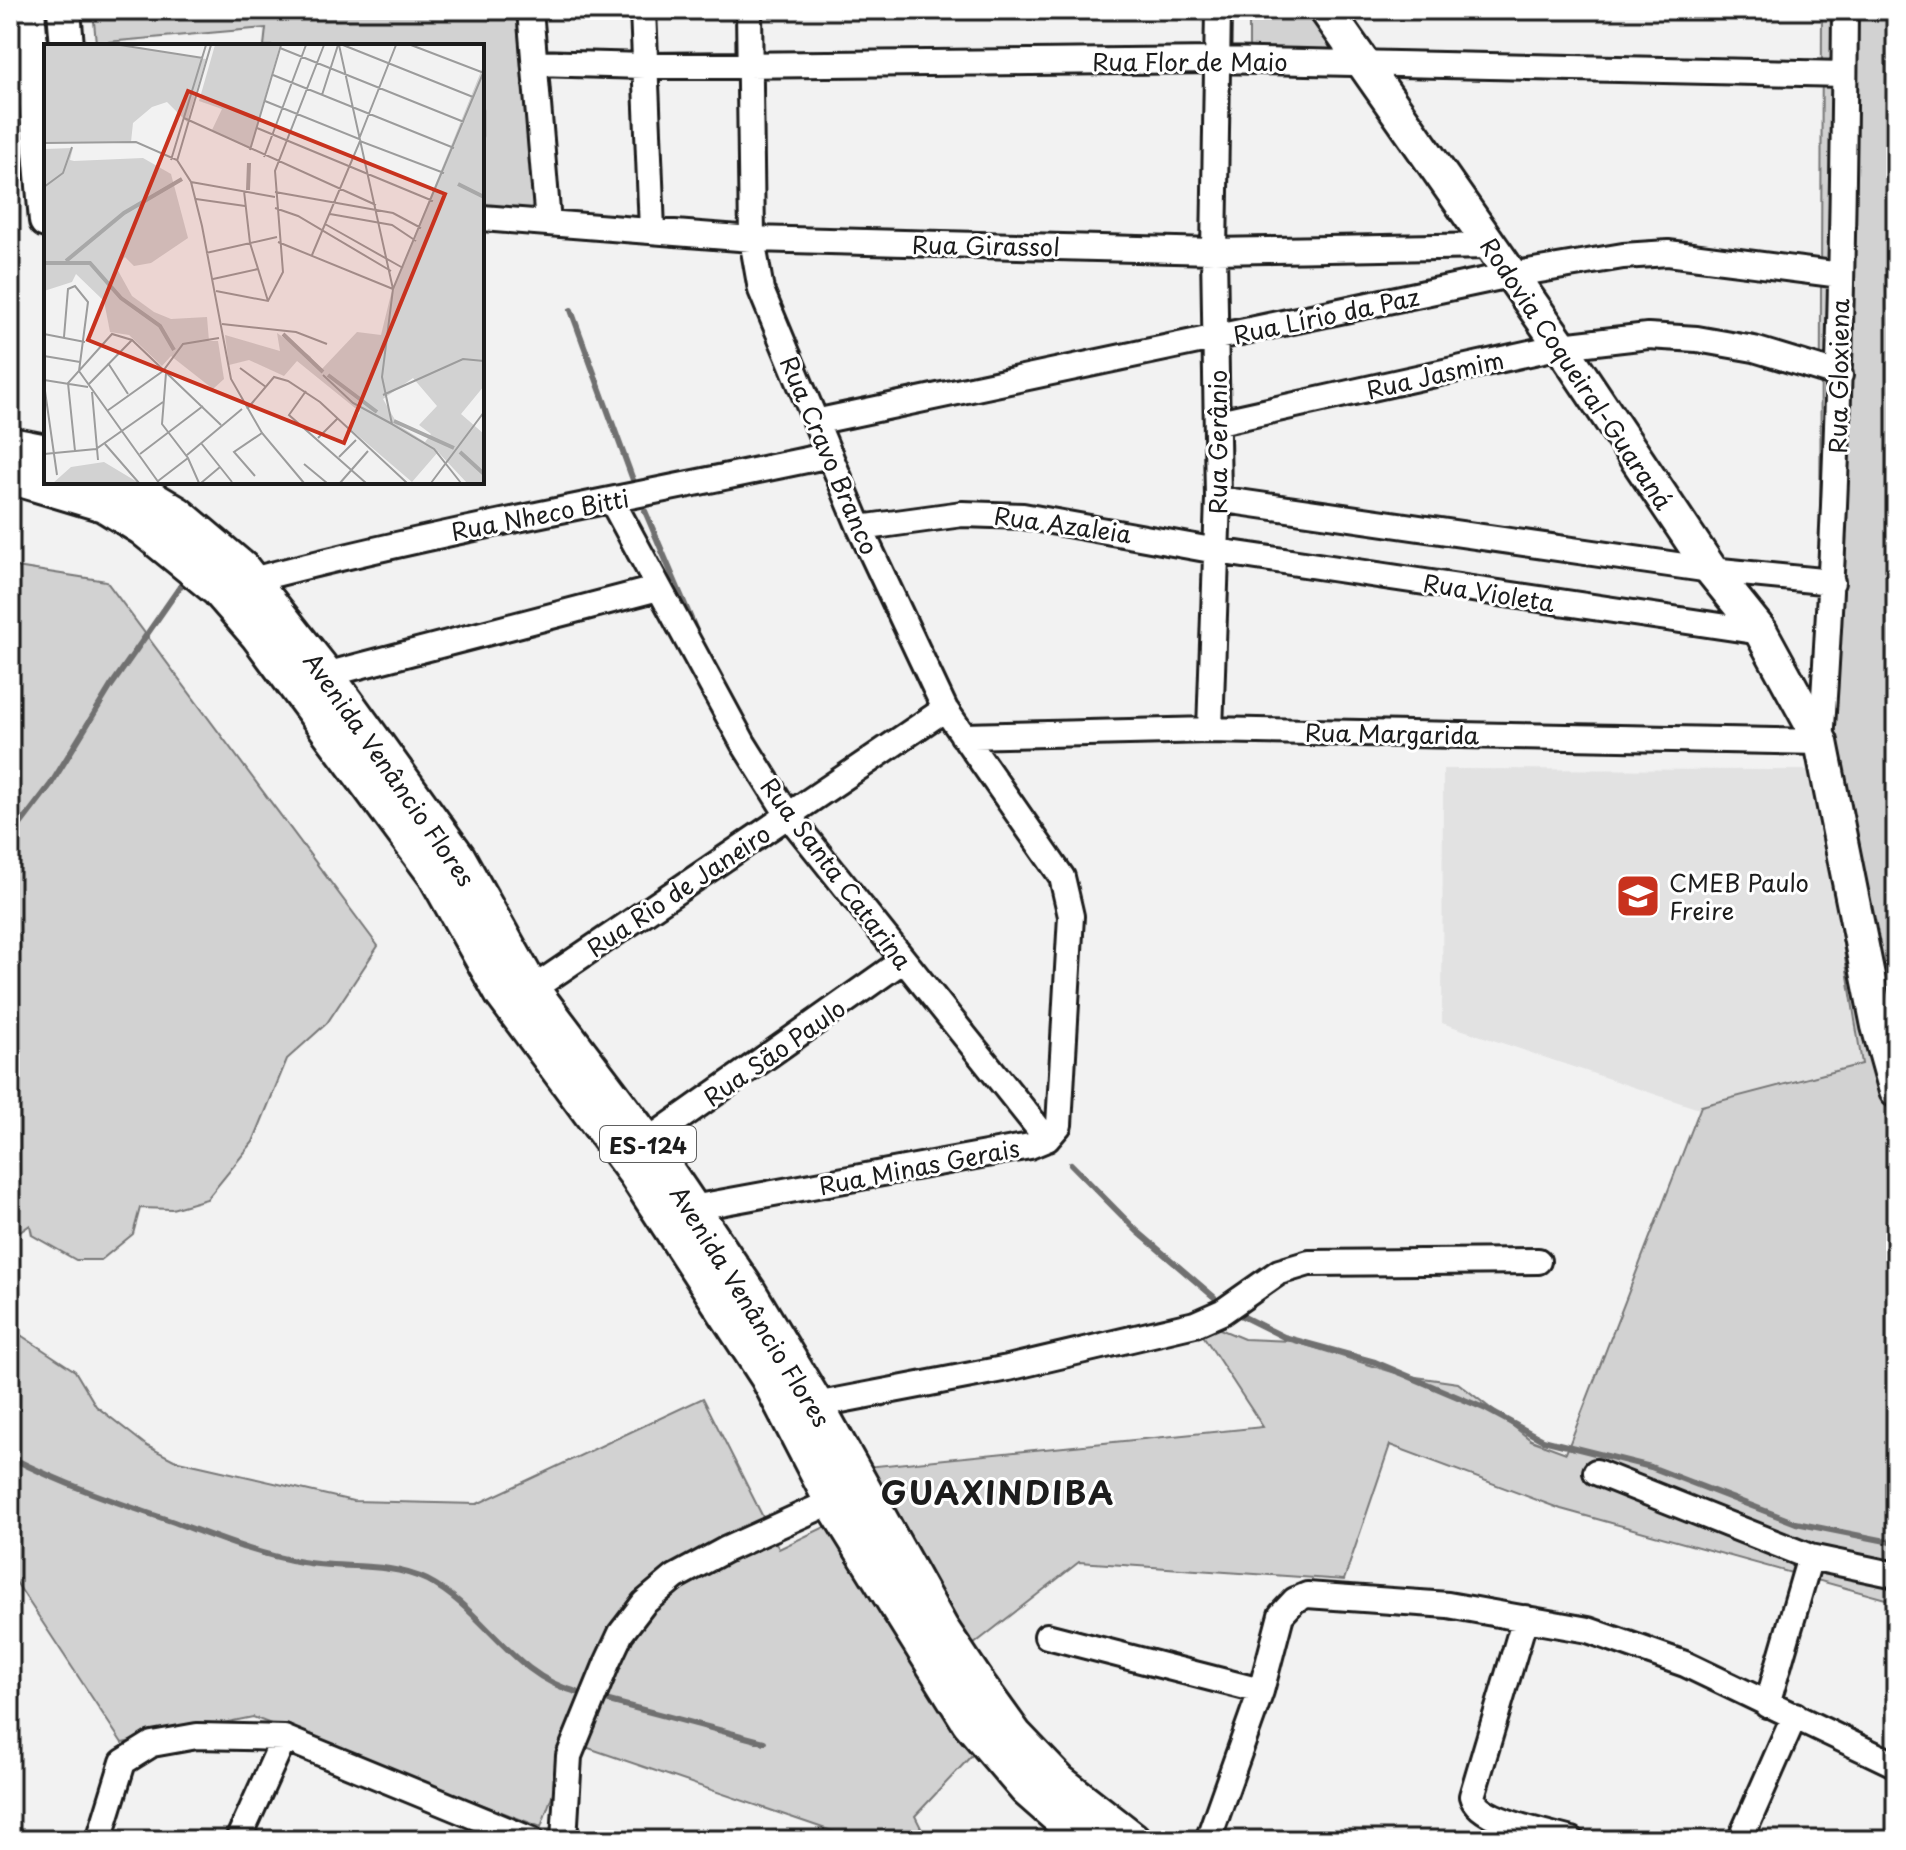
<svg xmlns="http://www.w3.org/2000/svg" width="1906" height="1850" font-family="'Playpen Sans',sans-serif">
	<rect width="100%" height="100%" fill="#f2f2f2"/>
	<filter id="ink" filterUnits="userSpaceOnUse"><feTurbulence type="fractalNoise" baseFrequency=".0125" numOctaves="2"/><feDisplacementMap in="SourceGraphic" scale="16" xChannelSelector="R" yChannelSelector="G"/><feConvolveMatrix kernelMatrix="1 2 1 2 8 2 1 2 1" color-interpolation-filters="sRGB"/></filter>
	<g filter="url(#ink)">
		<path fill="#e2e2e2" d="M 1443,769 L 1812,770 L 1864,1082 L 1711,1113 L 1442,1023 Z"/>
		<path fill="#d2d2d2" stroke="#777" stroke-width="2" d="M 10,10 L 56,10 L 60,46 L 46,46 L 46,193 L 10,173 Z
			M 93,10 L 524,10 L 545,213 L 482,208 L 482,46 L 264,46 L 266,28 L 96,43 Z
			M 1249,10 L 1321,10 L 1356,58 L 1249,54 Z
			M 1822,10 L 1896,10 L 1896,1602 L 1561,1509 L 1390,1445 L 1344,1580 L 1079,1562 L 969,1648 L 866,1467 L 1263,1427 L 1191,1317 L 1244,1339 L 1293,1341 L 1402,1375 L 1458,1383 L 1531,1440 L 1566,1453 L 1701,1106 L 1862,1064 L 1816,776 L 1820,576 Z
			M 10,566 L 106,581 L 378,946 L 327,1023 L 287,1059 L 253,1142 L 207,1199 L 172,1209 L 140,1208 L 133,1234 L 101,1260 L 76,1260 L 32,1235 L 30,1225 L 10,1239 Z
			M 10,1328 L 75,1371 L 96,1406 L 147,1446 L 174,1460 L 353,1501 L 477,1504 L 703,1398 L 779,1549 L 833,1523 L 973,1754 L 915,1816 L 927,1840 L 858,1840 L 571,1742 L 541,1827 L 253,1717 L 122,1743 L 10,1573 Z"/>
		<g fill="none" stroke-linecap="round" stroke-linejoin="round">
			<path stroke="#707070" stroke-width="6" d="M 571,310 L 633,480
				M 645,511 L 697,633
				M 10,838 L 51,784 L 111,686 L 184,581
				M 1071,1164 L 1137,1231 L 1214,1297
				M 1234,1312 L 1284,1337 L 1375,1362 L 1486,1409 L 1543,1440 L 1651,1467 L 1796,1523 L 1896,1543
				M 10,1457 C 62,1484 118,1503 174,1522 C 215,1537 258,1555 302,1562 C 343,1569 388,1561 427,1580 C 484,1609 512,1676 577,1692
				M 609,1701 L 764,1742"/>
			<g stroke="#1c1c1c" stroke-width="30">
				<path id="street" d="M 530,10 L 548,223
					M 643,10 L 652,230
					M 535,63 L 645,66 L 1218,60 L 1844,74
					M 482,218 L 752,239 L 1214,251 L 1490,246
					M 815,422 L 1510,275 L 1623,256 L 1668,253 L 1841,275
					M 1219,422 L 1561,346 L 1648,336 L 1697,339 L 1754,349 L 1840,375
					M 1218,499 L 1711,570 L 1832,582
					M 612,501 L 743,743 L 788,815 L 1047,1139
					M 860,528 L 962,514 L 1023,516 L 1217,551 L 1761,632
					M 252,580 C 443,530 637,496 830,455
					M 325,675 L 659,588
					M 1210,730 L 1218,499 L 1214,251 L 1218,10
					M 963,736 L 1210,730 L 1821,742 C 1838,498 1843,254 1845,10
					M 531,990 L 945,709
					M 646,1142 L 902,961
					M 692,1208 L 1030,1146 L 1047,1139 L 1059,1125 L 1071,916 L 1062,877 L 945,709 L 860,528 L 761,290 L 752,239 L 749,10
					M 815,1405 L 1008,1368 L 1195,1324 L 1222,1312 L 1279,1272 L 1309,1263 L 1538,1261
					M 1596,1472 L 1810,1557 L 1896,1575
					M 1525,1618 L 1472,1796 C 1478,1821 1548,1833 1572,1840
					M 1047,1636 L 1261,1691
					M 1767,1705 L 1810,1557
					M 99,1840 L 123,1762 L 152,1744 L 197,1736 L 284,1738 L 532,1840
					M 238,1840 L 284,1738
					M 564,1840 L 569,1756 L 607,1663 L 621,1633 L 644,1603 L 675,1577 L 725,1550 L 833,1501
					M 1208,1840 L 1261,1691 L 1281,1615 L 1295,1600 L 1307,1595 L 1448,1605 L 1588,1630 L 1685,1664 L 1896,1765
					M 1740,1840 L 1795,1715"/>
			</g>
			<g stroke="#1c1c1c" stroke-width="38">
				<path id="secondary" d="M 28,10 L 46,221
					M 64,10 L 67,46
					M 1326,10 L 1561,346 L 1711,570 L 1761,632 L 1821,742 L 1878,1026 L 1896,1091"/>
			</g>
			<g stroke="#1c1c1c" stroke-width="42">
				<path id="primary" d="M 10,446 L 46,453
					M 10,475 L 104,503 L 143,527 L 219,589 L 259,635 L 436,874 L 503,993 L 635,1171 L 722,1305 L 769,1377 L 833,1501 L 970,1721 L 1028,1789 L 1086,1840
					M 122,482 L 177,515 L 242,570 L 325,675 L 457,858 L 531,990 L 646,1142 L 748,1293 L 815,1405 L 940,1629 L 978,1686 L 1014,1736 L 1059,1783 L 1132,1840"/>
			</g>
			<use href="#street" stroke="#fff" stroke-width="24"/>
			<use href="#secondary" stroke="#fff" stroke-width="32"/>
			<use href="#primary" stroke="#fff" stroke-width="36"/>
		</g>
	</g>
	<defs>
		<g id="school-square" transform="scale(2.3)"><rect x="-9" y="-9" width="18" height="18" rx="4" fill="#c8321e" stroke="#fff"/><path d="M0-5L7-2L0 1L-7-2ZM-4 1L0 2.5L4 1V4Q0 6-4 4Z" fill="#fff"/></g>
	</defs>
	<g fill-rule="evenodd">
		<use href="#school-square" x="1638" y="896"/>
	</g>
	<g text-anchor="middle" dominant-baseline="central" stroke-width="6" stroke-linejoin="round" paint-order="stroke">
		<rect fill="#fff" stroke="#606060" stroke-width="2" x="600" y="1126" width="96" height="36" rx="6"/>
		<g font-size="22" font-weight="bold" fill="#1c1c1c">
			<text x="648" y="1144">ES-124</text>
		</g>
		<g font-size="24" fill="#1c1c1c" stroke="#fff">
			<text x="1190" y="61">Rua Flor de Maio</text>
			<text transform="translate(986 245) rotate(1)">Rua Girassol</text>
			<text transform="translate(1326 315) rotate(-12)">Rua Lírio da Paz</text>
			<text transform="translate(1577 373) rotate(56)">Rodovia Coqueiral-Guaraná</text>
			<text transform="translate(1435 374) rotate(-13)">Rua Jasmim</text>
			<text transform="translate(1838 376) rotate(-89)">Rua Gloxiena</text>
			<text transform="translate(1217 442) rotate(-90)">Rua Gerânio</text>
			<text transform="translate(830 455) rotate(67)">Rua Cravo Branco</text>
			<text transform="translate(540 514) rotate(-11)">Rua Nheco Bitti</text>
			<text transform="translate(1063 524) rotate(8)">Rua Azaleia</text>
			<text transform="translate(1489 592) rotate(9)">Rua Violeta</text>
			<text transform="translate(1392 733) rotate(1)">Rua Margarida</text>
			<text transform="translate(390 769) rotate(55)">Avenida Venâncio Flores</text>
			<text transform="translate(837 873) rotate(53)">Rua Santa Catarina</text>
			<text transform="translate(678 890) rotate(-34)">Rua Rio de Janeiro</text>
			<text transform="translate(774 1052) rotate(-35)">Rua São Paulo</text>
			<text transform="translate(919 1166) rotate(-11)">Rua Minas Gerais</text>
			<text transform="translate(751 1306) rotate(58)">Avenida Venâncio Flores</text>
		</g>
		<g font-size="24" fill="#1c1c1c" stroke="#fff" text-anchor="start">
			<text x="1669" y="882">CMEB Paulo<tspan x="1669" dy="28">Freire</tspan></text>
		</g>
		<g font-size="32" font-weight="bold" letter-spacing="2" fill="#1c1c1c" stroke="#fff">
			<text x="998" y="1492">GUAXINDIBA</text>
		</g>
	</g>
	<g transform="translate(44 44)">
		<rect width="440" height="440" fill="#f2f2f2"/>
		<path d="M 0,1 L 75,1 L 162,15 L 143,78 L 123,58 L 108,63 L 89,79 L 87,98 L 0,98 ZM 171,1 L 236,1 L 206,105 L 168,86 L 178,65 L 155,57 ZM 440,20 L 440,342 L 417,370 L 440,390 L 440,439 L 423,439 L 394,408 L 368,438 L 305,384 L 316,368 L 253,317 L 240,332 L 205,316 L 185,321 L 181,291 L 236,307 L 233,289 L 266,312 L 276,327 L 313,288 L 337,291 L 347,250 ZM 369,334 L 393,362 L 375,381 L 387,390 L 381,398 L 354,381 L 339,355 ZM 29,104 L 26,116 L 30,117 L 99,114 L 127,130 L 144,194 L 107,219 L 90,222 L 81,213 L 72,223 L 88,252 L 110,268 L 127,275 L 163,273 L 165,297 L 174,297 L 180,335 L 169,345 L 127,312 L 118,322 L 85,291 L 66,288 L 60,257 L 32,230 L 28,238 L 0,247 L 0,105 ZM 60,418 L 95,439 L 9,439 L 27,423 Z" fill="#d2d2d2" fill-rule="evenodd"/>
		<path fill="none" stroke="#a8a8a8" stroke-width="4" d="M 414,140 L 440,153M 204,146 L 205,119M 22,217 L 80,169 L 138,135M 0,219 L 46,219 L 77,254 L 116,282 L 130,306M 239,290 L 279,328M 284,331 L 333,368M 350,377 L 410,404M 416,408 L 440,430"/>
		<path fill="none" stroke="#9c9c9c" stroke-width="2" d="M 76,1 L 159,14M 295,1 L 349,245M 299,1 L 429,53M 367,1 L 440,29M 236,4 L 420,78M 229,31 L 410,104M 278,51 L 294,1M 221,57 L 315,95 L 352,1M 140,74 L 332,161M 213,84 L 389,157M 0,99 L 92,98 L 133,116 L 147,138 L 158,182 L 187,335 L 218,389 L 260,439M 206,106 L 237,1M 220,113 L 262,1M 127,116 L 162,1M 133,117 L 167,1M 147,138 L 231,153M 0,143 L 19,129 L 28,103M 200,147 L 206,199 L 224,257M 231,148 L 349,169 L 377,184M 152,155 L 201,162M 231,164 L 254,172 L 347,227M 286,170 L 348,181 L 372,197M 281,180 L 359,224M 234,198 L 349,245M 162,209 L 233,193M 268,211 L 316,97 L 400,129M 169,235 L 214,225M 172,247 L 224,257 L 239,228 L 231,127 L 280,1M 178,280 L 252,288 L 283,300M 0,290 L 41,298M 20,293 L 24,245 L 31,242 L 44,258 L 35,327 L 115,439M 0,312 L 36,318M 64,319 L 84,350M 196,324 L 222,343M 122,329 L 118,380 L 144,414 L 155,439M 279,331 L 309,359 L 348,380M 0,336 L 44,343M 0,340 L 13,431M 44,341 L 88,296M 262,347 L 245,371 L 322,439M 48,348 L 54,416M 339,351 L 419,315 L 440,317M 203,365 L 230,333 L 244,337 L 276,358 L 363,439M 63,367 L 119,327 L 139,300 L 175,294M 274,394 L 293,375M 157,399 L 188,438M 61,400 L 95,439M 31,407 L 24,339 L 68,290 L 88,296 L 177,381M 0,410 L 52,405 L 119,358M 96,410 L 159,362M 143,411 L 198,365M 295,413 L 312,396M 260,420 L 283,439M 211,432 L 190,408 L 218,389M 114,437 L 144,414M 157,439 L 176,423M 296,439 L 324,407M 387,439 L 440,368M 417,439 L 390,405 L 348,380 L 338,333 L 349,245 L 440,27"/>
		<path fill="#c8321e" fill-opacity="0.15" stroke="#c8321e" stroke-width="4" d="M 144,47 L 401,150 L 300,399 L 44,296 Z"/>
		<rect width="440" height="440" fill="none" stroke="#1c1c1c" stroke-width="4"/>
	</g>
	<rect width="1906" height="1850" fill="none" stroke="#fff" stroke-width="40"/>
	<rect x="20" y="20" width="1866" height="1810" fill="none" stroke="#1c1c1c" stroke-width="3" filter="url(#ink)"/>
</svg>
